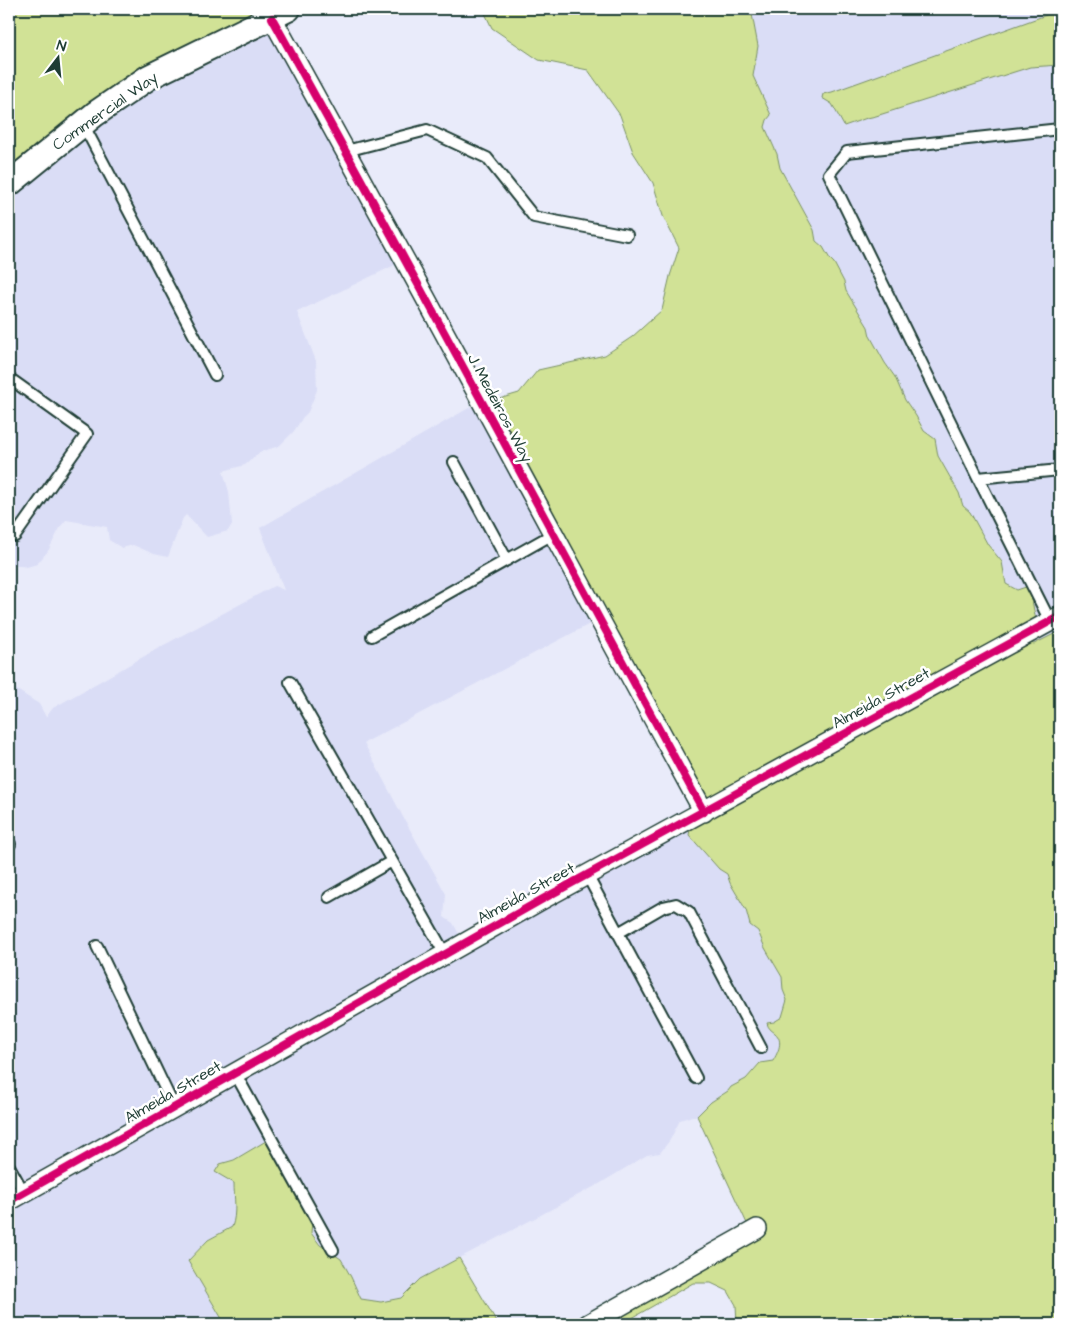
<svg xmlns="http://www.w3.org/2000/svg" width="1069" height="1333" font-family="'Architects Daughter',sans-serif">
	<rect width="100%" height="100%" fill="#e9ebfa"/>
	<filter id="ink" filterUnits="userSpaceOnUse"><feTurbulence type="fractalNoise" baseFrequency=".02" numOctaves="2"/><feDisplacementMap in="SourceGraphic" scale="10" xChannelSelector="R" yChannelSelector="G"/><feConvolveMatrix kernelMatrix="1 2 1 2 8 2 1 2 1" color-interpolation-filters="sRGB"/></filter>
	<g filter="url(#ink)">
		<path fill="#daddf6" d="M 751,9 L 1060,9 L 1037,19 L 832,92 L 823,94 L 832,104 L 844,126 L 867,118 L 876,116 L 1030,67 L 1060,65 L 1060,631 L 1033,644 L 1026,642 L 1029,587 L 1017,590 L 1006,584 L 1002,562 L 988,545 L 970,512 L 963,506 L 959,493 L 938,456 L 935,439 L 924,431 L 916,416 L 905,400 L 895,377 L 885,363 L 870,336 L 868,327 L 846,291 L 844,282 L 834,263 L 830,259 L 823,247 L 816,240 L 814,230 L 779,168 L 777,154 L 765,127 L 767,120 L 771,115 L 753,76 L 758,46 Z
			M 280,16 L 399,263 L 297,312 L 316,361 L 317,390 L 308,412 L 303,417 L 294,431 L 279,446 L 260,452 L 245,465 L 223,471 L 229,492 L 232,524 L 228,531 L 207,537 L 186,515 L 183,518 L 168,557 L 154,554 L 133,545 L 122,548 L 109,540 L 107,527 L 66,520 L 61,526 L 48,551 L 37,564 L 27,567 L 9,564 L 9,182 L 100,108 Z
			M 481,401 L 599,619 L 364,743 L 403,817 L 446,894 L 444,917 L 453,923 L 460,936 L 684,826 L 690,830 L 719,869 L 727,874 L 730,883 L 746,910 L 750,925 L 758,931 L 765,948 L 782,977 L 783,990 L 787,1000 L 782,1017 L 774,1022 L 767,1023 L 768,1027 L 779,1036 L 780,1046 L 773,1061 L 760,1063 L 746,1079 L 731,1087 L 728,1091 L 711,1102 L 697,1116 L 692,1116 L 680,1120 L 670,1140 L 660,1153 L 647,1155 L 599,1184 L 420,1279 L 401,1298 L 381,1302 L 361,1299 L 351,1277 L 341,1259 L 320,1245 L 311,1233 L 313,1208 L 233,1160 L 220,1164 L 215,1172 L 234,1183 L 234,1207 L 236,1215 L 232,1227 L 208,1240 L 188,1261 L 225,1324 L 9,1324 L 9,685 L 39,704 L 46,717 L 53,708 L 164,645 L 274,586 L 284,590 L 260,528 Z"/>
		<path fill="#d1e296" stroke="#789065" d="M 9,9 L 276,9 L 9,182 Z
			M 483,9 L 751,9 L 758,46 L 753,76 L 771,115 L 767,120 L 765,127 L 777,154 L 780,168 L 814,230 L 816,241 L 823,247 L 830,259 L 834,263 L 844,282 L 846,291 L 868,327 L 870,336 L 885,363 L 895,377 L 905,400 L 916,416 L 924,431 L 935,439 L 938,456 L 959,493 L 963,506 L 970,512 L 988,545 L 1002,562 L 1006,584 L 1017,590 L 1029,586 L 1037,625 L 1026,642 L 1034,644 L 1060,631 L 1060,1324 L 737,1324 L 736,1305 L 728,1291 L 711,1283 L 693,1283 L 632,1318 L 626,1324 L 584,1324 L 750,1230 L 697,1116 L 711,1102 L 728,1091 L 731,1087 L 746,1079 L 760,1063 L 773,1061 C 778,1052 784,1041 775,1033 C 771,1030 768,1028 767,1023 L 774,1022 L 782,1017 L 787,1000 L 783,990 L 782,977 L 765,948 L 758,931 L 750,925 L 746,910 L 730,883 L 727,874 L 719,869 L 689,835 L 690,830 L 684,826 L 698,812 L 482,404 L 519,393 L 538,370 L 605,355 L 632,337 L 662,310 L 670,276 L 679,248 L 663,216 L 653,183 L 633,152 L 620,115 L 588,70 L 539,60 L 492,28 Z
			M 1060,10 L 1060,65 L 1030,67 L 876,116 L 867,118 L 844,126 L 832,104 L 822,98 L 823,94 L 832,92 Z
			M 271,1138 L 313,1208 L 311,1233 L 320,1245 L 341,1259 L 351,1277 L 361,1299 L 381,1302 L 401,1298 L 420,1279 L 459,1258 L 498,1324 L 225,1324 L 188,1261 L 208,1240 L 232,1227 C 237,1213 234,1198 234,1183 L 215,1172 L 220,1164 L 234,1160 Z"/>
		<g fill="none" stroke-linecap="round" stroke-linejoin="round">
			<g stroke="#1f3d34" stroke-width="14">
				<path id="service" d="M 83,124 L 215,375
					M 346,151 L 427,130 L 487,158 L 534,217 L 627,235
					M 9,378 L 87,434 L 15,536
					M 454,462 L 507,560
					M 978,478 L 829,174 L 847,152 L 1060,129
					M 1050,621 L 978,478 L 1060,470
					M 372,636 L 553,534
					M 290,682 L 445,954
					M 9,845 L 10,844
					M 587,875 L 696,1078
					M 329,897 L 392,861
					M 618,933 L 663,907 L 676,904 L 689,912 L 761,1048
					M 97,946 L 174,1107
					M 235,1073 L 333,1250
					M 9,1166 L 24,1193"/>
			</g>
			<g stroke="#1f3d34" stroke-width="22">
				<path id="minor" d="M 272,18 C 418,281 560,547 704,812
					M 9,1201 L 541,900 L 1060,616
					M 588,1324 L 757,1229"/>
			</g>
			<g stroke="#1f3d34" stroke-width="28">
				<path id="tertiary" d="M 9,184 L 95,114 L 149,77 L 288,9"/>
			</g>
			<use href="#service" stroke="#fff" stroke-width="10"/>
			<use href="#minor" stroke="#fff" stroke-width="19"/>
			<use href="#tertiary" stroke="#fff" stroke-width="24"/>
			<g stroke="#fff" stroke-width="11">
				<path id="cycleway" d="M 272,18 C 418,281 560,547 704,812
					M 9,1201 L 541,900 L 1060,616"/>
			</g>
			<use href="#cycleway" stroke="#d6006c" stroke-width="8"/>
		</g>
	</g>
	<g text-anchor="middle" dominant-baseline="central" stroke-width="5" stroke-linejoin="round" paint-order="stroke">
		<g font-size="16" fill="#1f3d34" stroke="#fff">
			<text transform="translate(105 111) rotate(-35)">Commercial Way</text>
			<text transform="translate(500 408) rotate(62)">J Medeiros Way</text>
			<text transform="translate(881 698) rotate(-29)">Almeida Street</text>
			<text transform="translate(526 893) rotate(-29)">Almeida Street</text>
			<text transform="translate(173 1092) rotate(-30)">Almeida Street</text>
		</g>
	</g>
	<rect width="1069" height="1333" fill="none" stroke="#fff" stroke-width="30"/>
	<rect x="15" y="15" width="1039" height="1303" fill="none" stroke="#1f3d34" stroke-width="2" filter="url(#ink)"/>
	<g transform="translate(58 58) rotate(16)" stroke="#ffffff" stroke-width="4" paint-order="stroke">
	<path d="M0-4L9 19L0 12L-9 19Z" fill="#1f3d34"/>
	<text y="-8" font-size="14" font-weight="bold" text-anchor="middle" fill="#1f3d34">N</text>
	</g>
</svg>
